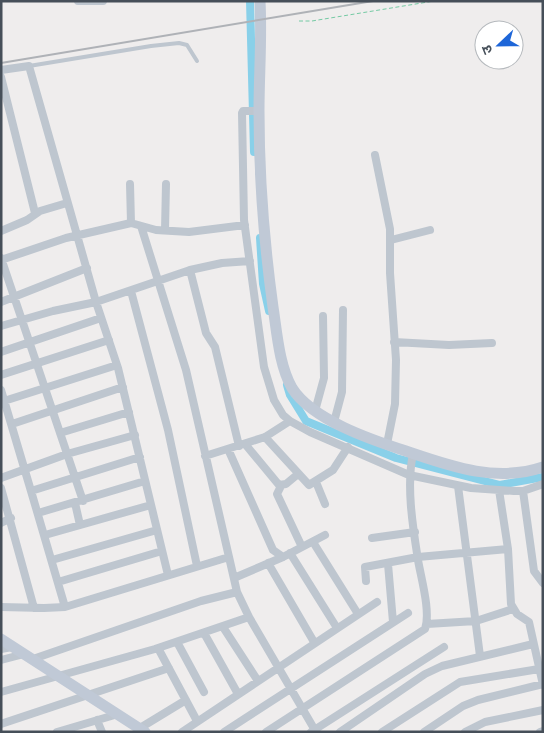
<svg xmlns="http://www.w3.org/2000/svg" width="544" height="733" font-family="'Public Sans','Noto Sans Devanagari',sans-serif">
	<rect width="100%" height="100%" fill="#efeded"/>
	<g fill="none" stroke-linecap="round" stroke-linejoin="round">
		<path stroke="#89d0e9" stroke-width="8" d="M 250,1 L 254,152
			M 260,238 L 263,284 L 269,311
			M 287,385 L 290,395 L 306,421 L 396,458 L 500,485 L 543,477"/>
		<path stroke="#75caa4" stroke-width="1" stroke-dasharray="4 2.5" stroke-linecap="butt" d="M 514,1 L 525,1
			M 299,21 L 312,21 L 434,1"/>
		<path stroke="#bec6cf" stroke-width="4" d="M 29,66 L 151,46 L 179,43 L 187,45 L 197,61"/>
		<path stroke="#bec6cf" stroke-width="8" d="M 78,1 L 103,1
			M 1,70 L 29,66 L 96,302 L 118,368 L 168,575
			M 1,77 L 35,213
			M 259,111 L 243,111 L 242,113 L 244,220 L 264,367 L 274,400 L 283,415 L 290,421 L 310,432 L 409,475 L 471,488 L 514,491 L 523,491 L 543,484
			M 375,155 L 390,229 L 390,273 L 396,360 L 395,404 L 387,444
			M 130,184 L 131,223
			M 165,230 L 166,184
			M 1,231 L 27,220 L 40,211 L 67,203
			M 391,240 L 430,230
			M 1,258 L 83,501
			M 1,260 L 66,238 L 131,223 L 156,230 L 189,232 L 245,225
			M 190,270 L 206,333 L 215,347 L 239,446
			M 131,291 L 168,430 L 197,566
			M 1,302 L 87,268
			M 1,326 L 53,311 L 96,302 L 190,270 L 222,263 L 250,261
			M 394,342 L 449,345 L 492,343
			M 1,352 L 101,318
			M 1,375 L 109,340
			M 1,390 L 31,491
			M 4,401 L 117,365
			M 315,411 L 324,378 L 323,316
			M 334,422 L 342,392 L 343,310
			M 12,424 L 123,387
			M 60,433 L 129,412
			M 265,437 L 309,485 L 333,470 L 348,447
			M 245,444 L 279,485 L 286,484 L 298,474
			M 228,449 L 273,550 L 283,557
			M 205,456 L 265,437 L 290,421
			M 1,478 L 67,454 L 135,435
			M 316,482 L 325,504
			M 281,486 L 277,494 L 302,547
			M 458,486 L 480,656
			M 1,488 L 34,608
			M 499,490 L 508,549 L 511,604 L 517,614 L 529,622 L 543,685
			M 523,491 L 534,571 L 543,583
			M 75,503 L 80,525
			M 38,513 L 145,481
			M 1,523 L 11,518
			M 45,535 L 151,505
			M 372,538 L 415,532
			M 313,542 L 358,614
			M 290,553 L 337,628
			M 52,560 L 157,530
			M 268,563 L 314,642
			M 388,564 L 393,622
			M 234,578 L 283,557 L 325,535
			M 366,581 L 365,567 L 418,557 L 508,549
			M 58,582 L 162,551
			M 1,607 L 44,608 L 65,607 L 229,557 L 186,370 L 141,226
			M 65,607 L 31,491 L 140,457
			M 249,617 L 316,732
			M 427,624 L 476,621 L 513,609
			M 223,627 L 258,681
			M 204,633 L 238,694
			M 177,642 L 204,692
			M 158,648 L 197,721
			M 1,649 L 12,647
			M 33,659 L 201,601 L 237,592
			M 1,660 L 24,654
			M 1,692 L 155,649 L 249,617 L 237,592 L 229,557
			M 97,720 L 102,732
			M 1,724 L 169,668
			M 140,728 L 186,700
			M 57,732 L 118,714
			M 182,732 L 377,602
			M 224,732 L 408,613
			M 266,732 L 425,629 C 431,612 421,578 418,560 C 413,528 406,486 413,454
			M 311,732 L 444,647
			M 340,732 L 425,674 L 442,666 L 533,644
			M 382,732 L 460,682 L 539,669
			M 424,732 L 463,706 L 478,700 L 543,684
			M 465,732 L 485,722 L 543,710
			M 540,732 L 543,731"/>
		<path stroke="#c0c9d6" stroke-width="11" d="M 260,1 C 262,38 259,74 259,111 C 259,177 264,242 273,307 C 277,333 279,365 292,388 C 312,420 372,440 406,451 C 450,466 496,483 543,467
			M 1,639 L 145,732"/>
		<path stroke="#afb2b7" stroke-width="2" d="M 1,63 L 373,1"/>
	</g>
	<rect width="544" height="733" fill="none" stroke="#464f59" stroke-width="5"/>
	<g transform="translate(499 45) rotate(248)"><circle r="24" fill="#ffffff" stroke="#b5b9bd"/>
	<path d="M0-4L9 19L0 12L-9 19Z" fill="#1e66d8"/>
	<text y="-8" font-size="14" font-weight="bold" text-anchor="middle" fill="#464f59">उ</text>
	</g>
</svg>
